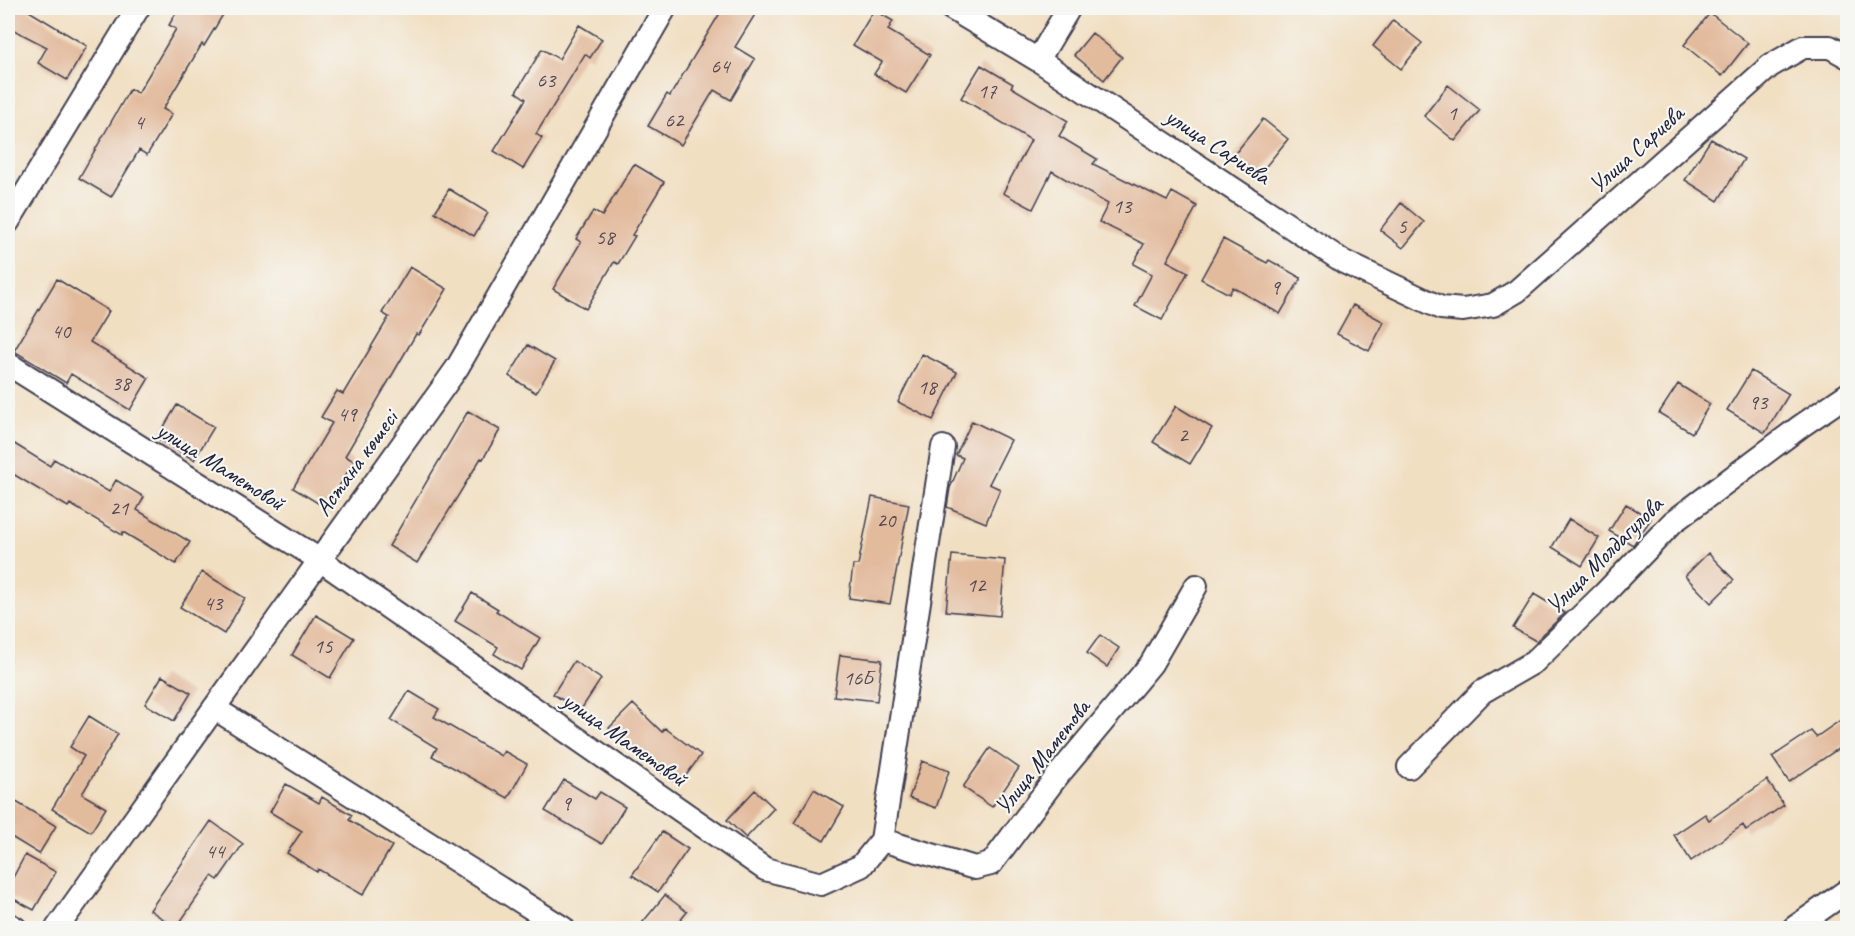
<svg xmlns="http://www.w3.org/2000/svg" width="1855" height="936" font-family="Caveat,sans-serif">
	<rect width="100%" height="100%" fill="#f6f6f2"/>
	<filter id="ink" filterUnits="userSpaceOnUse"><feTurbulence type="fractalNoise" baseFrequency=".0167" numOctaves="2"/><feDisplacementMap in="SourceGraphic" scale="12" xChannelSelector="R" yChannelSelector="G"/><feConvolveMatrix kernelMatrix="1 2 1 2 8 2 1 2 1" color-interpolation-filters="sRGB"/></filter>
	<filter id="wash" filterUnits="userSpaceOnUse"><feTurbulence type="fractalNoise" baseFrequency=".008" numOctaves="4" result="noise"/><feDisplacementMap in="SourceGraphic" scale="24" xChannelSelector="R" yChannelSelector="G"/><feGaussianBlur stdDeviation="1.35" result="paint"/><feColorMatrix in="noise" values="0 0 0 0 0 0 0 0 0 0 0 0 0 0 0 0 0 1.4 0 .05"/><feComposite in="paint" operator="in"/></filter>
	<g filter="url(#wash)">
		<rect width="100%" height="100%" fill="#f1dfc2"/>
		<g id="blocks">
			<path fill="#e2ba9c" d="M 8,8 L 24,8 L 87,46 L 67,80 L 38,63 L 47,47 L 8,27 Z
				M 179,8 L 227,8 L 204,46 L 202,44 L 163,109 L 172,114 L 147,155 L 139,150 L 111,197 L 79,178 L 130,89 L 138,93 L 176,29 L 169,25 Z
				M 723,8 L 759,8 L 735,47 L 755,59 L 731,100 L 714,90 L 681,145 L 648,126 L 667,94 L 670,96 Z
				M 874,10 L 893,21 L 888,30 L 930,55 L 906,93 L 874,74 L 882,62 L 853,45 Z
				M 1710,13 L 1748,43 L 1722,76 L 1684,45 Z
				M 1393,20 L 1422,43 L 1401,69 L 1373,46 Z
				M 579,25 L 602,39 L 590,58 L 585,54 L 536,134 L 542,138 L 523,169 L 494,151 L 526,99 L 516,92 L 542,49 L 559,59 Z
				M 1092,33 L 1122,57 L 1104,80 L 1074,55 Z
				M 981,65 L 1013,84 L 1011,87 L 1068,121 L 1059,136 L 1097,159 L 1093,164 L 1167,201 L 1172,192 L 1197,206 L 1167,261 L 1188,272 L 1162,320 L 1135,306 L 1152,274 L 1133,264 L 1144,244 L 1099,222 L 1108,204 L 1052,171 L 1033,209 L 1003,193 L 1031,140 L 961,98 Z
				M 1448,85 L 1480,110 L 1455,141 L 1424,116 Z
				M 1263,119 L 1288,139 L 1258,176 L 1233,156 Z
				M 1711,139 L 1744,159 L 1718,201 L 1685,180 Z
				M 634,164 L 664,182 L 632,235 L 635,236 L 618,264 L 614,262 L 586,309 L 553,289 L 581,242 L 576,239 L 593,211 L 602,216 Z
				M 449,189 L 488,213 L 474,236 L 435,212 Z
				M 1401,203 L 1424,222 L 1403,248 L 1380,230 Z
				M 1223,239 L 1267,263 L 1269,260 L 1301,278 L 1280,314 L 1233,287 L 1229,294 L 1201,279 Z
				M 410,267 L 447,289 L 419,335 L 416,334 L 345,456 L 354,461 L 326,508 L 293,488 L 332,423 L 321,417 L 337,391 L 343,394 L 389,317 L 382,313 Z
				M 57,279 L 109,311 L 90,342 L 149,378 L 130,410 L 71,374 L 66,383 L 14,351 Z
				M 1353,305 L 1384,322 L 1369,351 L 1337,334 Z
				M 528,345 L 555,361 L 536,393 L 509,376 Z
				M 922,354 L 957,372 L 933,420 L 898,402 Z
				M 1751,371 L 1789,394 L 1765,433 L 1727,410 Z
				M 1678,384 L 1710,404 L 1692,433 L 1659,413 Z
				M 177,405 L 214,427 L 194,460 L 157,438 Z
				M 1176,406 L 1212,428 L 1190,464 L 1153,442 Z
				M 468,411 L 500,430 L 483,459 L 481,458 L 417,563 L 389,546 Z
				M 972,421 L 1011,440 L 989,484 L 1000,489 L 986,523 L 947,507 L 950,488 L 963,458 L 956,455 Z
				M 8,440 L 50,466 L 54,459 L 109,492 L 116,480 L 144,497 L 137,510 L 190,542 L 176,564 L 123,532 L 122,535 L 70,504 L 68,507 L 8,471 Z
				M 872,497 L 909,504 L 890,604 L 849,598 L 853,565 L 858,565 Z
				M 1626,504 L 1651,519 L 1633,545 L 1609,531 Z
				M 1569,519 L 1599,538 L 1582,566 L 1552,547 Z
				M 1708,553 L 1734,580 L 1711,603 L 1685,576 Z
				M 952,555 L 1005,560 L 1000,616 L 946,611 Z
				M 202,572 L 245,598 L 224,634 L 180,607 Z
				M 472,593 L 498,609 L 496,611 L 540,638 L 521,670 L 494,654 L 498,647 L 455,621 Z
				M 1534,594 L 1565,613 L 1536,641 L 1513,628 Z
				M 316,615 L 354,638 L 330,678 L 292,655 Z
				M 1100,635 L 1119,648 L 1107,667 L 1087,653 Z
				M 840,655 L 882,660 L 877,701 L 834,696 Z
				M 574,661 L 601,679 L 580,711 L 553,694 Z
				M 162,676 L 191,693 L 174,721 L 145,704 Z
				M 409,691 L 439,709 L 434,717 L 501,756 L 504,751 L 527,764 L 508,798 L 432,756 L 437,748 L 391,720 Z
				M 633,704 L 662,732 L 665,728 L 701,755 L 679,785 L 635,754 L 609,728 Z
				M 1848,715 L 1848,742 L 1789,782 L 1772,757 L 1811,731 L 1816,737 Z
				M 89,716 L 118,734 L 82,794 L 106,808 L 91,832 L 52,809 L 84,756 L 70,747 Z
				M 990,748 L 1019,768 L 992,807 L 963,787 Z
				M 922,761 L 949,771 L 936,808 L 909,798 Z
				M 564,780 L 595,799 L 600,792 L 625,807 L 602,844 L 545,811 Z
				M 1767,780 L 1784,805 L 1746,831 L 1743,825 L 1691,861 L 1674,835 L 1705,814 L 1709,820 Z
				M 286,784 L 319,803 L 322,797 L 352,815 L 349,820 L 392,846 L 363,895 L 318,869 L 317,872 L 287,853 L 302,831 L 270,812 Z
				M 814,789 L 844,807 L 824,841 L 794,823 Z
				M 755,790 L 774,808 L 746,838 L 727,820 Z
				M 8,797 L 56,826 L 39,854 L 8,835 Z
				M 211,821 L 243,844 L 218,880 L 212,876 L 176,928 L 150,910 Z
				M 662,832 L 688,849 L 658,892 L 632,875 Z
				M 25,855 L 56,872 L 34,910 L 8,896 L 8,887 Z
				M 665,895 L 687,912 L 674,928 L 638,928 Z"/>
		</g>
	</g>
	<g filter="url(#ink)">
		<use href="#blocks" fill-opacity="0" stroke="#413e4f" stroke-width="1.5"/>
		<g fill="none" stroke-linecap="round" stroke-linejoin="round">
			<g stroke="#413e4f" stroke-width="26">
				<path id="street" d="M 951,8 L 1038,60 L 1344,262 L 1441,308 L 1463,310 L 1493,305 L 1517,291 L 1770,66 L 1803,47 L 1830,47 L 1848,57
					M 1038,60 L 1069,8
					M 8,222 L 138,8
					M 8,364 L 320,560 L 765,869 L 821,884 L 861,866 L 882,840 L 943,447
					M 214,708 L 563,928
					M 1409,767 L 1482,692 L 1534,662 L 1604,594 L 1673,522 L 1801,426 L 1848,394
					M 882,840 L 975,868 L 991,864 L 1055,779 L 1151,664 L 1196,586
					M 8,924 L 15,928
					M 57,928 L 457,368 L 665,8
					M 1794,928 L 1848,890"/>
			</g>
			<use href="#street" stroke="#fff" stroke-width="22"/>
		</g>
	</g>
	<g text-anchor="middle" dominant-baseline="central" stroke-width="4.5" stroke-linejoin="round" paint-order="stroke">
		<g font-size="21" fill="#524853">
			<text x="720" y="66">64</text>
			<text x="546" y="80">63</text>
			<text x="987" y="91">17</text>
			<text x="1452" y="113">1</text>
			<text x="674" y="120">62</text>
			<text x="139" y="122">4</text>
			<text x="1122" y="206">13</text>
			<text x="1402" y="226">5</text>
			<text x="605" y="237">58</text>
			<text x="1275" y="287">9</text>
			<text x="61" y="331">40</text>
			<text x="121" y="383">38</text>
			<text x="927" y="387">18</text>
			<text x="1758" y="402">93</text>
			<text x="347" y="414">49</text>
			<text x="1183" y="435">2</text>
			<text x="119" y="508">21</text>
			<text x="886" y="520">20</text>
			<text x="976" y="585">12</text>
			<text x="213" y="603">43</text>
			<text x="323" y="646">15</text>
			<text x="858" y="678">16Б</text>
			<text x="566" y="803">9</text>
			<text x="215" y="851">44</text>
		</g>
		<g font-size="24" fill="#22223b" stroke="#f6f6f2">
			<text transform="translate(1218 146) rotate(33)">улица Сариева</text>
			<text transform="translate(1636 149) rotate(-42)">Улица Сариева</text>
			<text transform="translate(356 463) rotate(-54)">Астана көшесі</text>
			<text transform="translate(221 466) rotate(32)">улица Маметовой</text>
			<text transform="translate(1604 555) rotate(-45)">Улица Молдагулова</text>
			<text transform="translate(625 739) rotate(35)">улица Маметовой</text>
			<text transform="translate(1042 757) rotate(-52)">Улица Маметова</text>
		</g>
	</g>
	<rect width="1855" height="936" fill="none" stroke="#f6f6f2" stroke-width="30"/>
</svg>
